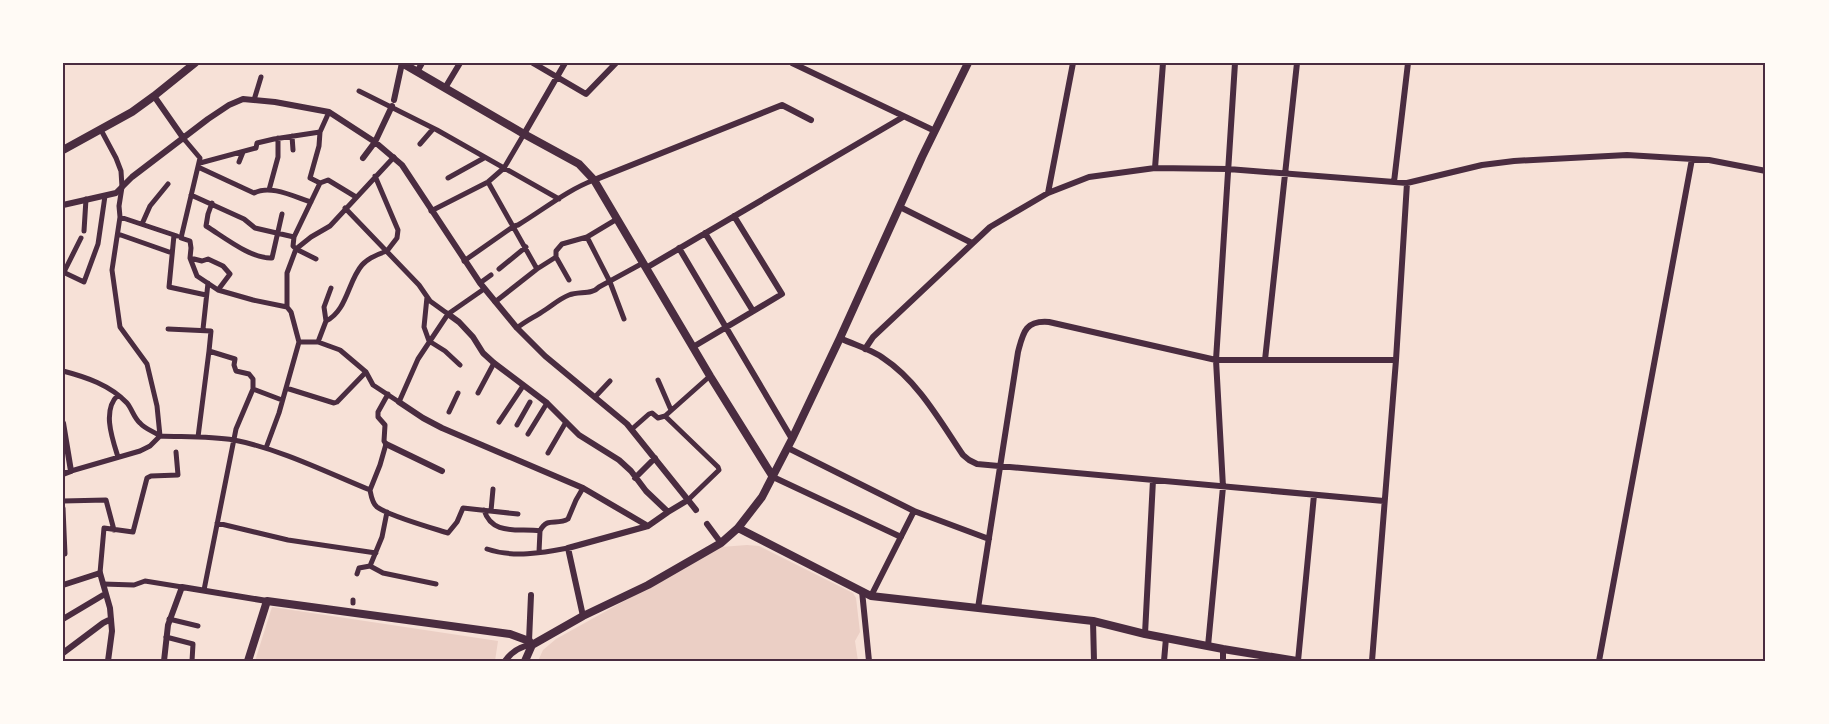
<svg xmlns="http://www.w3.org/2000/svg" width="1829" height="724" font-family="'Fira Sans Condensed',sans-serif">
	<rect width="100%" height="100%" fill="#f7e1d7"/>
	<path fill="#ebcfc5" d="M 747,545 L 759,546 L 853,593 L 856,598 L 860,632 L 855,641 L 858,661 L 538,661 L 543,650 L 556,639 L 721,547 Z
		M 272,607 L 498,641 L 495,661 L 255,661 Z"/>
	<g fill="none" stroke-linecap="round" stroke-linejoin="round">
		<path stroke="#4a2c40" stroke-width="5" d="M 359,91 L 437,130 L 559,199
			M 254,100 L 261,77
			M 101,130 L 116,158 L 121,171 L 122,187 L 119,206 L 120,217 L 112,270 L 120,327 L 147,364 L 157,406 L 160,436
			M 292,136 L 293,150
			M 184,139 L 200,158 L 181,238 L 190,241 L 191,248 L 190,258 L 197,276 L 218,290 L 253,300 L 287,307 L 291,312 L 299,342
			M 420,144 L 433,129
			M 239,162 L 243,152
			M 200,163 L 256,148 L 257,143 L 274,139 L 320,132
			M 198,167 L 254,193 C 270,184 295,197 311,202
			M 375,176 L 398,230 L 397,238 L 387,251
			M 448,178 L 484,158
			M 488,182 L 537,269
			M 320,183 L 328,180 L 356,197
			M 269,190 L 278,157 L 278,138
			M 191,195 L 244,219 L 255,228 L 294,237
			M 212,203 L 208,214 L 206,226 C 224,237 251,259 272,258 L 282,214
			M 345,208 L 419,285 L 430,301 L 448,314
			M 431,211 L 488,182 L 504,168 L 524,134
			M 120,217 L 177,236
			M 142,224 L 150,206 L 168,184
			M 84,231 L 86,199
			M 118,234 L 172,253
			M 174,235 L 169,287 L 206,295
			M 587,237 L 610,282 L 624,319
			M 556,257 L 569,280
			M 190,258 L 202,261 L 208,259 L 223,266 L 230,274 L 218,290
			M 316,259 L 296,249 L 293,246 L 294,237 L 320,183 L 310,178 L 319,146 L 320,132 L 329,112
			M 464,261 L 514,226 L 518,225 C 543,210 567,190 594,180
			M 499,269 L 526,247
			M 63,272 L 84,282 L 98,244 L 105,196
			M 64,272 L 81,238
			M 480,283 L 491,275
			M 427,297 L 424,327 L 429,341 L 445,351 L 460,365
			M 495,302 L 537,269 L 556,257 L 556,251 L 562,244 L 587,237 L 617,219
			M 287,307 L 287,273 L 296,249 L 311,237 L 330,226 L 394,157
			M 326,321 C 347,311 348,281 362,265 C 368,258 378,254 387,251
			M 326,321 L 324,307 L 331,288
			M 517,328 C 527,320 535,317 545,310 C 553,305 559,299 569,295 C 579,291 592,295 599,287 L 643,263
			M 168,329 L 211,331 L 209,351 L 235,359 L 234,365 L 236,371 L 249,374 L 253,379 L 253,389 L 236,429 L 204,590
			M 203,329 L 208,283
			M 299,342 L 318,342 L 340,350 L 366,372 L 373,385 L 399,402 L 418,359 L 448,314 L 484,289
			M 318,342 L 326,321
			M 63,371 C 86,377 110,385 127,403 C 132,409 134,418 140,423 C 145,429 153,431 160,436
			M 658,380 L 671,410
			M 286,388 L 334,403 L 337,402 L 366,372
			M 253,389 L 282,400
			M 478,393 L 494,363
			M 595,397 L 610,381
			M 449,412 L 458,393
			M 665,416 L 718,467 L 719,470 L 688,500
			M 499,422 L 523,386
			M 517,425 L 530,402
			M 632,429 L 649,414 L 652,413 L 658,418 L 665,416 L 710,376
			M 528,434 L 547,403
			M 160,436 C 184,437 210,436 234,440 C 280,449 326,472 370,490
			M 198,437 L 209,351
			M 266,448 L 279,413 L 299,342
			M 548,453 L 566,422
			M 118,457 C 112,438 102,410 118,395
			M 71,471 L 140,451 L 150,446 L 160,436
			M 370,490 C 371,495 372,503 377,507 C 389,516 432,528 448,533 L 457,522 L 463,508 L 518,514
			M 370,490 L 380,465 L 386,444 L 384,441 L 385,425 L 378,417 L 378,412 L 388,394
			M 63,501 L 106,500 L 114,530
			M 63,508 L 65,554
			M 484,510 C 492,536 518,528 540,531 L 539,552
			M 491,511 L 493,489
			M 217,523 L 288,540 L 376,553
			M 540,531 C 547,516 557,526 568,519 L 576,500 L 583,488
			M 487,549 C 513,558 542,553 568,548
			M 370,566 L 383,573 L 436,584
			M 100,573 L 104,528 L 133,532 L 147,478 L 151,476 L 178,475 L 176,452
			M 357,574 L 359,568 L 370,566 L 382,537 L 387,512
			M 103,584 L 134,585 L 145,581 L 182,587
			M 353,603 L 353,600
			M 169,619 L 198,626
			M 166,637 L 193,644 L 192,661"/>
		<path stroke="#4a2c40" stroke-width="6" d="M 533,63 L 586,94 L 616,63
			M 792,63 L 935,131
			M 417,72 L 422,63
			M 445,88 L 460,63
			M 154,96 L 184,139
			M 394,100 L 402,63
			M 524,134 L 565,63
			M 363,158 L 375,142 L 392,106
			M 1155,168 L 1163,63
			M 594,180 L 782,105 L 811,120
			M 1394,182 L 1408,63
			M 1048,193 L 1073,63
			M 63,205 L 116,193 L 132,177 L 208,119 L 229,105 L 243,99 L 275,102 L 329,112 L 375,142 L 402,165 L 480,283 L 517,328 L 545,356 L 627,424 L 696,510
			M 900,207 L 972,243
			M 705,233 L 753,311
			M 679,248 L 792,439
			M 646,268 L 903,117
			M 448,314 L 459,322 L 473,337 L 483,353 L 494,363 L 547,403 L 579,435 L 619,460 L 631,471 L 646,491 L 668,512
			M 840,338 C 854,345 871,349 883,358 C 918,381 940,421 963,455 L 969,460 L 977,464 L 1384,501
			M 693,347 L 782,294 L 734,216
			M 865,349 L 873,337 L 990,227 L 1048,193 L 1089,177 L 1155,168 L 1228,169 L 1407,183 L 1482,165 L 1514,161 L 1627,155 L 1709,160 L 1766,171
			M 1265,360 L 1297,63
			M 399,402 L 423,418 L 442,428 L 583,488 L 648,526
			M 63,423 L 71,471 L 63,474
			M 386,444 L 442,471
			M 788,448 L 914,511 L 989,539
			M 773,477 L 901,537
			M 635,478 L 655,458
			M 707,524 L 721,543
			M 63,585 L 100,573 L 110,608 L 112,631 L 108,661
			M 862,591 L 869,661
			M 871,596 L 914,511
			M 978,608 L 1018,352 C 1023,333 1025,320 1049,322 L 1216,360 L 1396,360
			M 583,616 L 568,548 L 648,526 L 668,512 L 688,500
			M 63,619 L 105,594
			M 1093,621 L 1094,661
			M 1145,634 L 1153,480
			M 529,641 L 531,595
			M 1208,646 L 1223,487 L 1216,360 L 1235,63
			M 63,653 L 103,623 L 111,619
			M 164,661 L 168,625 L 182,587 L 267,601
			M 505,661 C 512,651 520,646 532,645
			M 1164,661 L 1166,638
			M 1223,661 L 1223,649
			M 1298,661 L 1314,495
			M 1372,661 L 1396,360 L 1407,183
			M 1599,661 L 1692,159"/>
		<path stroke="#4a2c40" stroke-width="8" d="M 402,63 L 524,134 L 579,164 L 594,180 L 710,376 L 773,477
			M 63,150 L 132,112 L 154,96 L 195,63
			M 738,528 L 871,596 L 1093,621 L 1145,634 L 1223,649 L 1297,661
			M 532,645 L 583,616 L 648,585 L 721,543 L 738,528 L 762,497 L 792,439 L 840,338 L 922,157 L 968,63
			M 248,661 L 267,601 L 510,634 L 529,641 L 532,645
			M 525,661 L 532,645"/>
	</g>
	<rect width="1829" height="724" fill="none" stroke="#fffaf5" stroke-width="129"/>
	<rect x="64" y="64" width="1700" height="596" fill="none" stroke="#4a2c40" stroke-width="2"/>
</svg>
